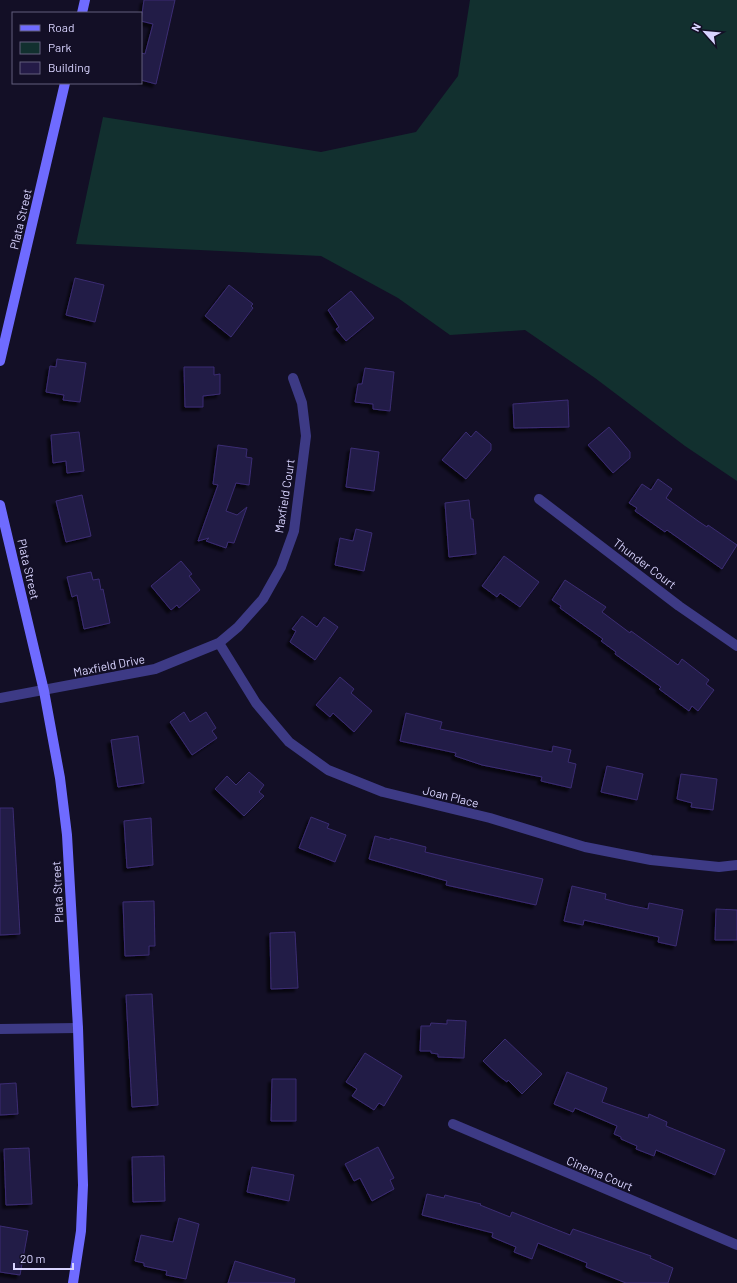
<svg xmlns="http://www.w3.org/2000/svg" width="737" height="1283" font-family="Barlow,sans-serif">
	<defs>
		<filter id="shadow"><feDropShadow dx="-3.5" dy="3.5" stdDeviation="1" flood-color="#0009"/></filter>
	</defs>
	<rect width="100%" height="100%" fill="#130f26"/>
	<path fill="#12302f" d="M 470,0 L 737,0 L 737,481 L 685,446 L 595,378 L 525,330 L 450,335 L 398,298 L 321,256 L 76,244 L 103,117 L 321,152 L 416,132 L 458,76 Z"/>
	<path fill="#241b47" stroke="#3b2d73" filter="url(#shadow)" d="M 144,0 L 175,0 L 156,84 L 141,80 L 141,53 L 145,54 L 153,24 L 141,21 Z
		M 75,278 L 104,285 L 95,322 L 66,315 Z
		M 229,285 L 253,304 L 251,306 L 253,308 L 231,337 L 205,316 Z
		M 351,291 L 374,318 L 346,341 L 336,329 L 339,327 L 328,310 Z
		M 57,359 L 86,363 L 80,402 L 63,400 L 64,395 L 46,392 L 50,366 L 56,367 Z
		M 184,367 L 214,367 L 214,375 L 220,374 L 220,394 L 203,396 L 203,407 L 185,407 Z
		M 365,368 L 394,372 L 390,411 L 373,409 L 373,404 L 355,402 L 358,384 L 362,384 Z
		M 568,400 L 569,427 L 514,428 L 513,404 Z
		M 609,427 L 630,452 L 630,458 L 613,473 L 588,445 Z
		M 476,431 L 491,444 L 491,450 L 466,479 L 442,460 L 466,432 L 471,437 Z
		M 79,432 L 84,471 L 67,473 L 66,461 L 53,463 L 51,435 Z
		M 218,445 L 247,449 L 246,457 L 252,458 L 249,485 L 236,483 L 226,511 L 237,515 L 247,507 L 234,543 L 228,542 L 226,548 L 206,541 L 209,538 L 198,541 L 218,485 L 213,484 Z
		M 351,448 L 379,452 L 374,491 L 346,487 Z
		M 658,479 L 672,489 L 666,498 L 698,521 L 707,527 L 708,525 L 737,545 L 722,569 L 667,530 L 665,532 L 635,511 L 637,508 L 629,503 L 642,484 L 651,490 Z
		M 82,495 L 91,536 L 66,542 L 56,501 Z
		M 469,500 L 471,519 L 473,519 L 476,554 L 449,557 L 445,503 Z
		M 356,529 L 372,533 L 364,571 L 335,565 L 340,538 L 353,541 Z
		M 504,556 L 539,582 L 520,607 L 500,593 L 497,597 L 482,586 Z
		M 181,561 L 192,574 L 189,576 L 200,590 L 179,608 L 177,605 L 171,610 L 151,586 Z
		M 91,572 L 93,580 L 99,579 L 101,590 L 103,589 L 110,623 L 84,629 L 77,595 L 72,597 L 67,577 Z
		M 565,580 L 606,607 L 602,612 L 630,633 L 631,631 L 678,665 L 682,659 L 709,680 L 706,684 L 714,690 L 698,711 L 692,706 L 689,711 L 659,689 L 661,687 L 615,654 L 616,652 L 601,641 L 603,639 L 560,608 L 561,606 L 552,600 Z
		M 302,616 L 317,627 L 324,617 L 338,627 L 315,660 L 290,642 L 296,631 L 292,629 Z
		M 340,677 L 354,689 L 351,693 L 372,711 L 354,732 L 333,713 L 330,717 L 316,705 Z
		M 184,712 L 190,722 L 206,712 L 216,728 L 212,731 L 217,738 L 192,755 L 170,722 Z
		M 406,713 L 442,722 L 440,729 L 552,752 L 553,746 L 571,750 L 568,762 L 576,764 L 571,788 L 541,781 L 542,777 L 482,765 L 455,756 L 456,753 L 400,741 Z
		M 138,736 L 144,783 L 118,787 L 111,740 Z
		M 607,766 L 643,774 L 637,800 L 601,792 Z
		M 249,772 L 264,785 L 259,792 L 264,796 L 244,816 L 215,789 L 227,776 L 236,785 Z
		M 681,774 L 717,779 L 713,810 L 691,807 L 692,803 L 677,799 Z
		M 0,808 L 13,808 L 20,934 L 0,935 Z
		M 311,817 L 329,824 L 327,828 L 346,835 L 335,862 L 299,848 Z
		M 151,818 L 153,865 L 127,868 L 124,821 Z
		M 375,836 L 390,840 L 390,838 L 426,847 L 425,852 L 543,879 L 536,905 L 446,885 L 447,881 L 369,859 Z
		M 572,886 L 606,894 L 605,899 L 628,905 L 648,909 L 649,903 L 683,910 L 676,946 L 658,942 L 659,937 L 584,920 L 583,925 L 564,921 Z
		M 154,901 L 155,946 L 149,946 L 149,955 L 125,956 L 123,902 Z
		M 716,909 L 737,910 L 737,940 L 715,940 Z
		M 295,932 L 298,988 L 271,989 L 270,933 Z
		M 152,994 L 158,1105 L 132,1107 L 126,995 Z
		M 447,1020 L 466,1021 L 464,1058 L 438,1057 L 438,1054 L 431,1053 L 431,1051 L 420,1051 L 421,1026 L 430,1026 L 431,1023 L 447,1024 Z
		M 505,1039 L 542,1074 L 522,1094 L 508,1080 L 507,1082 L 499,1076 L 483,1061 Z
		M 365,1053 L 402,1076 L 384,1106 L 379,1103 L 374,1110 L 352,1096 L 357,1089 L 346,1082 Z
		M 567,1072 L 607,1088 L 602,1102 L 648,1118 L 649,1114 L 667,1122 L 666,1126 L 725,1150 L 715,1175 L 656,1150 L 654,1156 L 636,1149 L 637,1146 L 621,1139 L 621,1137 L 614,1134 L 617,1126 L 575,1108 L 573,1112 L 554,1104 Z
		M 272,1079 L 296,1079 L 296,1121 L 271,1121 Z
		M 16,1083 L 18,1114 L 0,1115 L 0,1084 Z
		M 378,1147 L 394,1178 L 390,1180 L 394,1189 L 372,1201 L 360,1178 L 354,1181 L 345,1164 Z
		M 29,1148 L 32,1204 L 6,1205 L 4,1149 Z
		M 164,1156 L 165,1201 L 133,1202 L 132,1157 Z
		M 252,1167 L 294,1175 L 289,1201 L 247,1192 Z
		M 427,1194 L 444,1198 L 445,1195 L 481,1204 L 480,1205 L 510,1217 L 512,1212 L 570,1235 L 573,1229 L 651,1256 L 650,1258 L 673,1268 L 668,1283 L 626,1283 L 586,1267 L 587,1263 L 538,1243 L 532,1259 L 514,1252 L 516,1247 L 492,1237 L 493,1233 L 422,1215 Z
		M 179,1218 L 199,1224 L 186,1279 L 166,1275 L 167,1271 L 144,1266 L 144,1263 L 135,1261 L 141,1235 L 173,1242 Z
		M 0,1226 L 28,1231 L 20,1275 L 0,1272 Z
		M 235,1261 L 295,1279 L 294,1283 L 228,1283 Z"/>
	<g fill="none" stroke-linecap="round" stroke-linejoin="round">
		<path stroke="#3d3a85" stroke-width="10" d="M 539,499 L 679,606 L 737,646
			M 219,643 L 256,703 L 289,742 L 328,770 L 383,792 L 490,818 L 585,847 L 651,860 L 719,867 L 737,865
			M 0,698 L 155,669 L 219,643 L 238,627 L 263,599 L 281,567 L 294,531 L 306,436 L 302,403 L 293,378
			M 0,1029 L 78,1028
			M 453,1124 L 737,1245"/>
		<path stroke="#6f6bff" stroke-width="10" d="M 82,13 L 85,0
			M 0,361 L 65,83
			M 0,505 L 44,691 L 60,778 L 67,835 L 78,1028 L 83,1185 L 81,1231 L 73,1283"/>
	</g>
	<g text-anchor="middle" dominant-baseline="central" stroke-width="4" stroke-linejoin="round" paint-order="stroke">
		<g font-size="12" fill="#d9d4ff" stroke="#130f26">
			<text transform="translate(20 219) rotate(-77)">Plata Street</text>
			<text transform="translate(284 496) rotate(-81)">Maxfield Court</text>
			<text transform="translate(645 563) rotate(37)">Thunder Court</text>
			<text transform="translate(29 569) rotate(77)">Plata Street</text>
			<text transform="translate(109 665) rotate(-11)">Maxfield Drive</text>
			<text transform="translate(451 796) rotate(14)">Joan Place</text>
			<text transform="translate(57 892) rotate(-93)">Plata Street</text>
			<text transform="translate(600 1173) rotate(23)">Cinema Court</text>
		</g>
	</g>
	<rect x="12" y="12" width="130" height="72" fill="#130f26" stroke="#625e7d"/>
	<rect x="20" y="25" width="20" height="6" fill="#6f6bff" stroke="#625e7d"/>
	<text x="48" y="32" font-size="12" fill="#d9d4ff">Road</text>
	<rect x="20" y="42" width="20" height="12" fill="#12302f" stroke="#625e7d"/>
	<text x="48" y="52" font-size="12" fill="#d9d4ff">Park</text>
	<rect x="20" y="62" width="20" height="12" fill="#241b47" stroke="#625e7d"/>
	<text x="48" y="72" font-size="12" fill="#d9d4ff">Building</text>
	<g transform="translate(705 32) rotate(297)" stroke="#130f26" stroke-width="3" paint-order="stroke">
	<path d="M0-3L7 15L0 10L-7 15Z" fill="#d9d4ff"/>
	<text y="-6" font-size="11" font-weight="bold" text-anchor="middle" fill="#d9d4ff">N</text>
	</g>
	<path d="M14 1263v6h59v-6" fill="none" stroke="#d9d4ff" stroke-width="2"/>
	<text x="20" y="1263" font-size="12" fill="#d9d4ff" stroke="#130f26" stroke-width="3" paint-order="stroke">20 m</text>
</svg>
